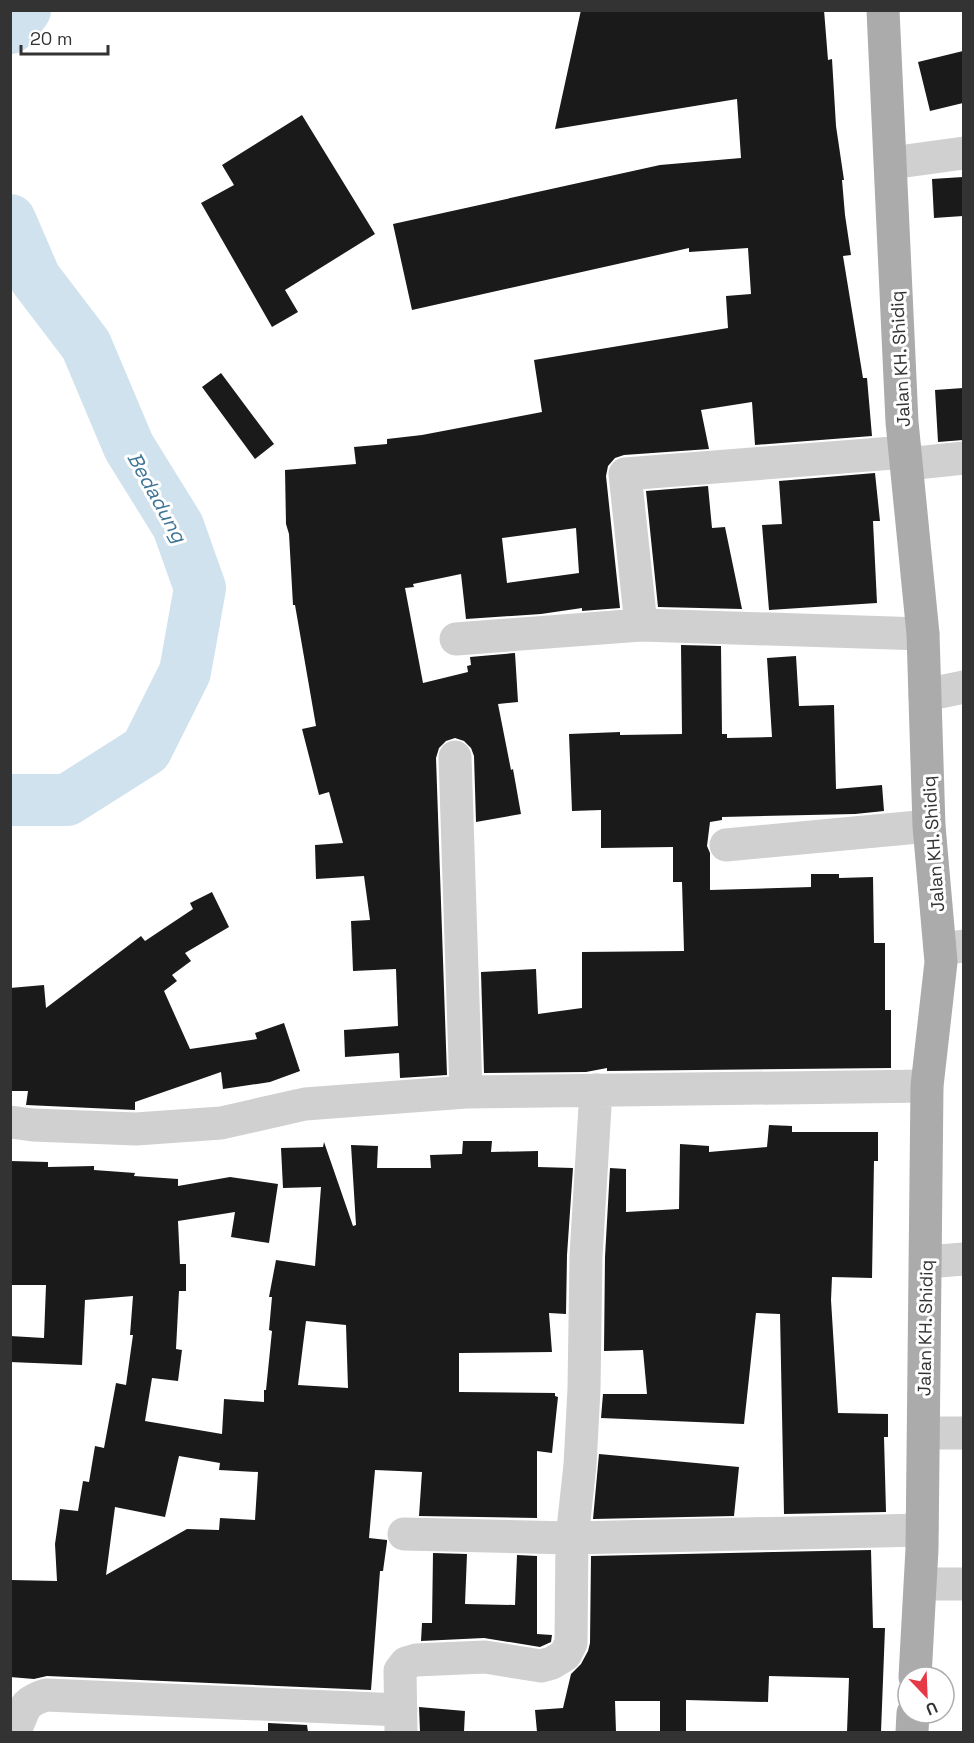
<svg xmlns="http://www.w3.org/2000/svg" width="974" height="1743" font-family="'Space Grotesk',sans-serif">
	<rect width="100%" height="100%" fill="#fff"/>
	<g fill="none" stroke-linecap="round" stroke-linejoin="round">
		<path stroke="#cfe2ee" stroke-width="52" d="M 10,28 L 25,10
			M 10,220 L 35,278 L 86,345 L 129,447 L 178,526 L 200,588 L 185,672 L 146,750 L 67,800 L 10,800"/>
	</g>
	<path fill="#1a1a1a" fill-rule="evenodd" d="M 581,10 L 824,10 L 828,60 L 832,59 L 836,126 L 844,180 L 842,180 L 845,215 L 851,255 L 843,256 L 863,378 L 867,378 L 872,436 L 755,445 L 752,402 L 701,410 L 709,449 L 624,455 L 615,458 L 608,466 L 606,476 L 620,608 L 582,611 L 582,608 L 541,614 L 466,619 L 461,574 L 413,584 L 414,587 L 405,588 L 423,683 L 468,672 L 467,666 L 471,665 L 470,657 L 515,653 L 518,702 L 498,704 L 511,770 L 513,769 L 521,814 L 476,822 L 474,756 L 471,748 L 464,741 L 455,738 L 446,741 L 439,748 L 436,758 L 447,1075 L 400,1078 L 399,1053 L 345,1057 L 344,1030 L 398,1026 L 396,969 L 353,971 L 351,921 L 370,920 L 364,876 L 316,879 L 315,845 L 343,843 L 329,792 L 319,795 L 302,729 L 316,726 L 295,605 L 293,605 L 289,534 L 286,524 L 285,470 L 356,464 L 354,447 L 387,444 L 387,439 L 422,435 L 542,412 L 534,360 L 728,328 L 726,296 L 751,294 L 748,248 L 689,252 L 689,248 L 412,310 L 393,224 L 660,165 L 741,158 L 737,99 L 555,129 ZM 576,528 L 579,573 L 507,583 L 502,538 Z
		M 963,51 L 963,103 L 930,111 L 918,62 Z
		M 302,115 L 375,234 L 285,290 L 298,312 L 272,327 L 201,203 L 234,185 L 222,165 Z
		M 963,177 L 963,216 L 934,218 L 932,179 Z
		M 221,373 L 274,444 L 255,459 L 202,387 Z
		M 963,388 L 963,440 L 938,442 L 935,390 Z
		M 875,473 L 880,521 L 873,521 L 877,603 L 769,610 L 762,525 L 782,524 L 779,481 Z
		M 708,486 L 712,528 L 725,527 L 742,609 L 658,607 L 646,491 Z
		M 681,645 L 721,646 L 722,734 L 727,734 L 727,738 L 772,737 L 767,658 L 796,656 L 799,706 L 834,705 L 836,789 L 882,785 L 884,811 L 855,814 L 722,817 L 722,820 L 710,822 L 707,846 L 710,853 L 710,890 L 811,887 L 811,874 L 839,874 L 839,878 L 873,877 L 874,943 L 885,943 L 885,1010 L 891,1010 L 891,1068 L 607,1071 L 607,1068 L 586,1072 L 484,1073 L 481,972 L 536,969 L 538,1014 L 582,1008 L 582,952 L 684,951 L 682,882 L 673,882 L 673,847 L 601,848 L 601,810 L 572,811 L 569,734 L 620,732 L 620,735 L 682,734 Z
		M 212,892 L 229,927 L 185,953 L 191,961 L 172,975 L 177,981 L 164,991 L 190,1049 L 257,1039 L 255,1033 L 284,1023 L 300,1071 L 270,1082 L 223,1089 L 221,1072 L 135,1102 L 135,1110 L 26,1105 L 28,1091 L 10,1091 L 10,988 L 44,985 L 46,1008 L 141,936 L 145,941 L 193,909 L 190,903 Z
		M 769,1125 L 792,1126 L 792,1132 L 878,1132 L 878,1161 L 874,1161 L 872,1278 L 832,1277 L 831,1300 L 838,1413 L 888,1414 L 888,1437 L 884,1437 L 886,1512 L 784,1514 L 780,1314 L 756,1313 L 744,1424 L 601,1418 L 603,1394 L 647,1394 L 643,1350 L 604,1351 L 605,1257 L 610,1168 L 626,1169 L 626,1212 L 679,1209 L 680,1144 L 709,1146 L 709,1152 L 767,1147 Z
		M 463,1141 L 492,1141 L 491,1152 L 538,1151 L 538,1167 L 573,1168 L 567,1255 L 566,1314 L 549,1313 L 552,1352 L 459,1353 L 459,1392 L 555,1393 L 555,1396 L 558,1397 L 552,1453 L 537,1451 L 537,1518 L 419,1516 L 422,1472 L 375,1470 L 369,1538 L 387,1540 L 387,1542 L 383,1571 L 380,1571 L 371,1690 L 47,1676 L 34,1679 L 10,1677 L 11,1580 L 57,1581 L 55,1544 L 60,1509 L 78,1511 L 83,1481 L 89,1482 L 95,1446 L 104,1448 L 116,1383 L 126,1385 L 133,1335 L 130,1335 L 133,1296 L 85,1300 L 82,1365 L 10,1362 L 10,1336 L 44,1338 L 46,1285 L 10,1285 L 10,1161 L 48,1162 L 48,1167 L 94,1166 L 94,1170 L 135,1173 L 134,1176 L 178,1179 L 178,1186 L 230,1177 L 278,1184 L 269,1243 L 231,1237 L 235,1212 L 178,1221 L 180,1264 L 186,1264 L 186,1291 L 179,1291 L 176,1349 L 182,1350 L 178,1381 L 152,1378 L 145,1421 L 222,1434 L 224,1399 L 264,1402 L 264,1390 L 266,1390 L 272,1331 L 269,1330 L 272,1297 L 269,1297 L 276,1260 L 315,1266 L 321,1187 L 283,1188 L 281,1148 L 323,1147 L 324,1142 L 353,1226 L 356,1225 L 351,1145 L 378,1146 L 377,1168 L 431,1168 L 430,1155 L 462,1154 ZM 306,1321 L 346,1325 L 348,1388 L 298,1385 ZM 179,1456 L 220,1463 L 219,1470 L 258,1472 L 255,1520 L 220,1518 L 219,1530 L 187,1529 L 106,1575 L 115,1507 L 165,1517 Z
		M 599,1454 L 739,1467 L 734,1516 L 593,1519 Z
		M 871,1550 L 873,1628 L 885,1628 L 881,1732 L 847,1732 L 849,1678 L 769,1676 L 768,1702 L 686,1700 L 686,1732 L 660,1732 L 660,1701 L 615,1701 L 616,1732 L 537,1732 L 535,1710 L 563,1708 L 571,1674 L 581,1664 L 588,1651 L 590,1643 L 591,1556 Z
		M 433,1553 L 467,1554 L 465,1604 L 515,1605 L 517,1555 L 537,1556 L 537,1634 L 552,1635 L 551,1642 L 540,1647 L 484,1638 L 421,1641 L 422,1623 L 432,1623 Z
		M 419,1707 L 465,1711 L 464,1732 L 420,1732 Z
		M 268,1723 L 307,1725 L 308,1732 L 268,1732 Z"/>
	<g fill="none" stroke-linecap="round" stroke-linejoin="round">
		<path stroke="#d0d0d0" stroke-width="33" d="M 891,163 L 964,153
			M 907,464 L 964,458
			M 641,625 L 625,474 L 906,452
			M 456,639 L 641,625 L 923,634
			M 925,695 L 964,687
			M 455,757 L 466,1092
			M 726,845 L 929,826
			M 940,949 L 964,946
			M 10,1122 L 33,1125 L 136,1129 L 221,1123 L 305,1104 L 466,1092 L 927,1086
			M 926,1262 L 964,1259
			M 924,1433 L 964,1433
			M 404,1534 L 572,1538 L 922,1530
			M 921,1584 L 964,1584
			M 14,1732 C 26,1712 18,1704 46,1695 L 401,1710
			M 401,1732 L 400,1671 L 406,1663 L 416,1660 L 485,1657 L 541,1666 L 552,1663 L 565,1655 L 571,1643 L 572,1538 L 580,1465 L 584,1389 L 586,1256 L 596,1090"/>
		<path stroke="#ababab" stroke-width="33" d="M 883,10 L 902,422 L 923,634 L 929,826 L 941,962 L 927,1086 L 922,1549 L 915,1677
			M 912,1732 L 913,1713"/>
	</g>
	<g text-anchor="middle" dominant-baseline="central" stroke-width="6" stroke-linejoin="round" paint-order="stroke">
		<g font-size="18" fill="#333" stroke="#fff">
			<text transform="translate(900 359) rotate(-93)">Jalan KH. Shidiq</text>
			<text transform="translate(933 844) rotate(-94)">Jalan KH. Shidiq</text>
			<text transform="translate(925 1328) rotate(-89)">Jalan KH. Shidiq</text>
		</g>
		<g font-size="20" font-style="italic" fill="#3f7597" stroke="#fff">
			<text transform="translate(157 497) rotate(61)">Bedadung</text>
		</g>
	</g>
	<rect width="974" height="1743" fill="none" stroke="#333333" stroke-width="24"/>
	<g transform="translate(926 1695) rotate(157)"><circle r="28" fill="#ffffff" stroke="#adadad" stroke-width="1.5"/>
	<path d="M0-4.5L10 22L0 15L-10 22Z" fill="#e63946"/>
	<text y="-9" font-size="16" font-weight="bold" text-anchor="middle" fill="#333333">U</text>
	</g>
	<path d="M21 45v9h87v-9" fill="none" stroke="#333333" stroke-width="3"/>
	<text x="30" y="45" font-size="18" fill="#333333" stroke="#ffffff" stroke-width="4.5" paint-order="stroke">20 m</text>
</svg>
